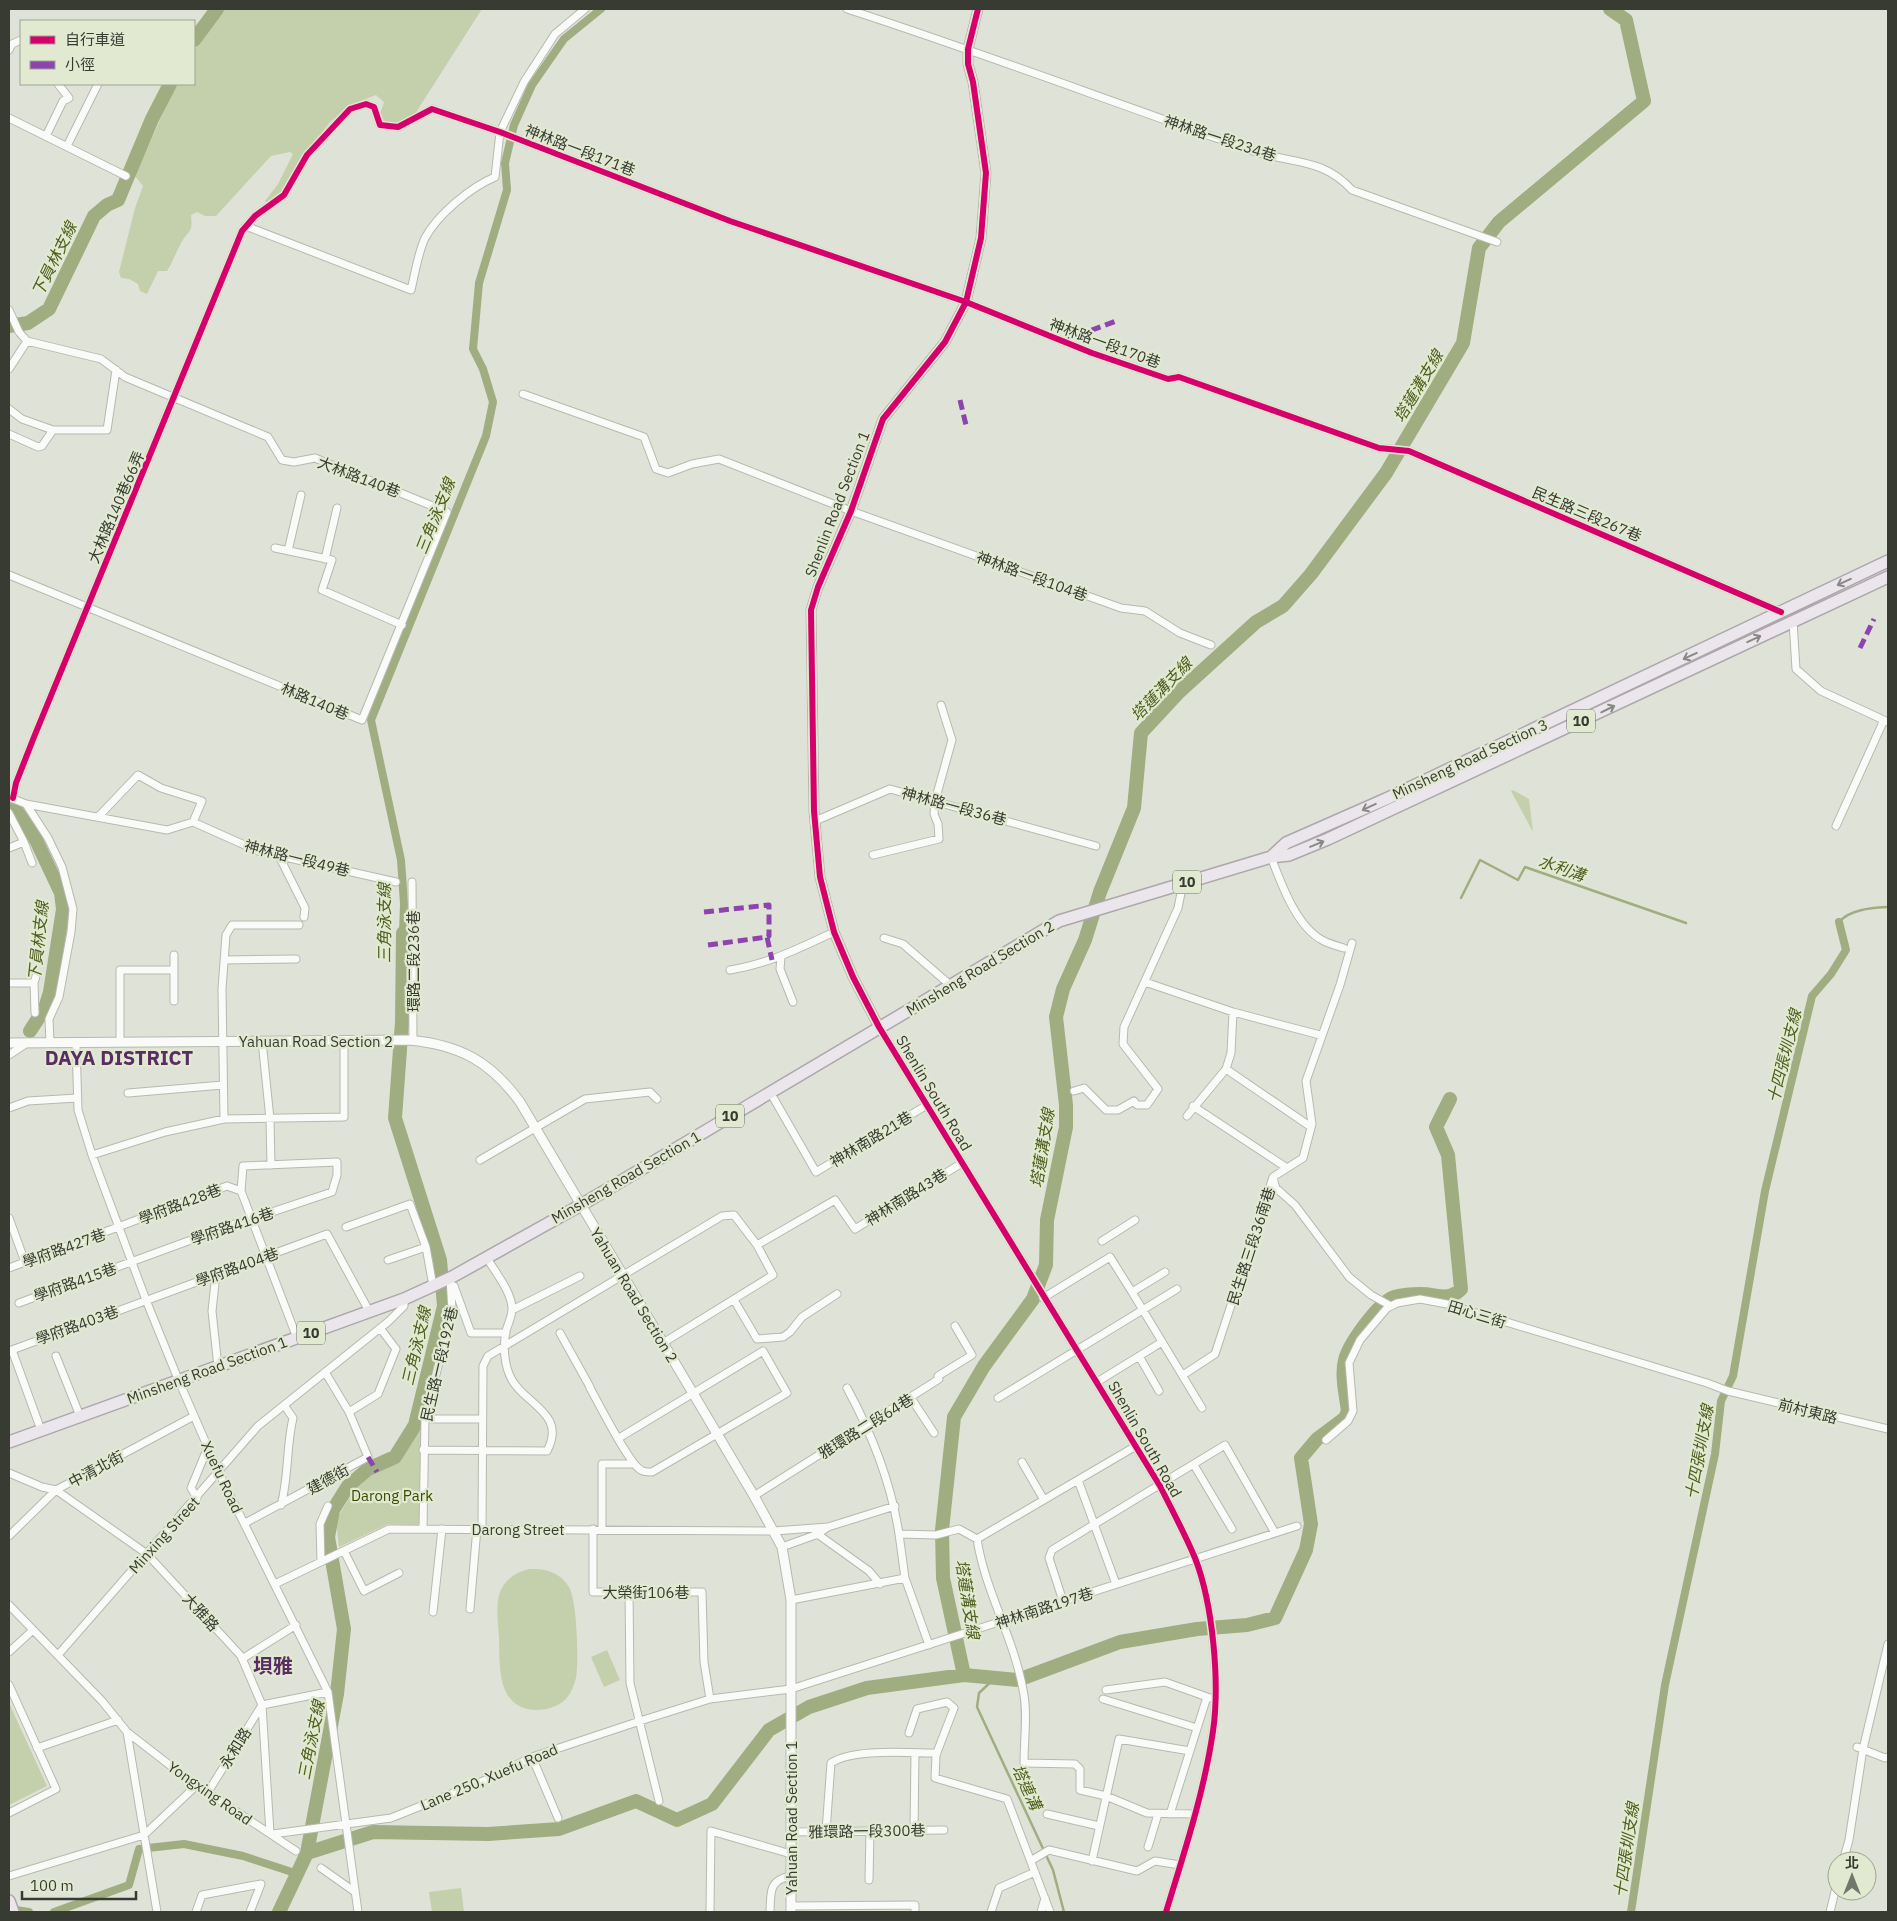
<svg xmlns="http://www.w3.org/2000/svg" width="1897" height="1921" font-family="'IBM Plex Sans','Noto Sans TC',sans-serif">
	<rect width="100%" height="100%" fill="#dfe3d7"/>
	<path fill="#c4cfac" d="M 224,9 L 482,9 L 413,117 L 400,125 L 386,123 L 380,114 L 384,102 L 376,95 L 350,105 L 330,122 L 299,161 L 290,182 L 280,195 L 267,204 L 265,201 L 278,184 L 293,154 L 290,152 L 271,156 L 216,216 L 205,216 L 197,212 L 191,215 C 193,234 189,229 181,243 C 176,252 173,262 167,271 L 158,271 L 147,294 L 140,291 L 138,284 L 129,279 L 121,278 L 119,272 L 135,208 L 143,186 L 135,176 L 176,84 L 194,84 L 194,50 Z
		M 1513,790 L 1529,799 L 1533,832 L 1511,791 Z
		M 424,1419 L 422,1520 L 417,1525 L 388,1524 L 339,1547 L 336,1520 L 356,1487 L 372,1473 L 396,1462 L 404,1455 Z
		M 530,1569 C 546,1568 561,1573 569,1587 C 577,1600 579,1662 576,1678 C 574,1686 571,1693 566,1699 C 558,1707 546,1710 535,1710 C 496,1708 500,1665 499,1637 C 498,1623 496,1609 499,1595 C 504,1580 515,1572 530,1569 Z
		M 607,1650 L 620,1680 L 604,1687 L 591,1657 Z
		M 9,1703 L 47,1786 L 9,1805 Z
		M 461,1888 L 464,1912 L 432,1912 L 429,1892 Z"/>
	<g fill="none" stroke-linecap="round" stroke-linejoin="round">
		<path stroke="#a0ad80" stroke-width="2.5" d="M 1461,898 L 1480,860 L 1518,880 L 1525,867 L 1686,923
			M 1839,922 C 1850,909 1872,908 1888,907
			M 995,1678 L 979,1693 L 977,1707 L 1053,1870 L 1064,1912"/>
		<path stroke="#a0ad80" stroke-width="8" d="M 403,933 L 404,904 L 401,860 L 371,720 L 486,436 L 493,402 L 483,369 L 473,349 L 479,283 L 507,190 L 505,163 L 514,125 L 532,85 L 564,39 L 601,9
			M 9,1909 L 29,1912
			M 54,1912 L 129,1885 L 139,1849 L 184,1844 L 243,1856 L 298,1874
			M 1631,1912 L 1665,1685 L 1715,1454 L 1721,1401 L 1733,1376 L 1765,1191 L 1812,996 L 1831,974 L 1846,950 L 1839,922"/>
		<path stroke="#a0ad80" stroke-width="14" d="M 194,40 L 217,9
			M 9,326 L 28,323 L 49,309 L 94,216 L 107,205 L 118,200 L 152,119 L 170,84
			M 12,804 L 36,840 L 61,893 L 63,909 L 50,992 L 45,1008 L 30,1031
			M 964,1675 L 943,1578 L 942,1530 L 954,1417 L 984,1366 L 1033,1299 L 1046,1265 L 1047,1220 L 1066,1127 L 1066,1105 L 1056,1017 L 1063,989 L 1085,940 L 1100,892 L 1134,808 L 1141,733 L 1179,692 L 1256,622 L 1283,606 L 1311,574 L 1386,473 L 1463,343 L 1479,248 L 1499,222 L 1644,101 L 1626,20 L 1610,9
			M 307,1853 L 373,1832 L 488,1834 L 559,1829 L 636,1801 L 677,1820 L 712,1804 L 769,1730 L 809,1707 L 867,1688 L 964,1675 L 1018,1680 L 1120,1642 L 1197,1629 L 1247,1625 L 1275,1618 L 1306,1550 L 1311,1524 L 1301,1458 L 1317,1439 L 1345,1418 L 1348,1411 C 1346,1396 1341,1375 1345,1360 C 1349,1344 1378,1303 1394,1297 C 1402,1295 1413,1294 1421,1294 C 1437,1294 1448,1302 1461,1289 L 1448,1155 L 1436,1127 L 1450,1099
			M 279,1912 L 307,1853 L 337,1694 L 344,1629 L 328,1537 L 333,1510 L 348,1486 L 368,1469 L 395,1457 L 415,1425 L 444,1306 L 440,1260 L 395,1118 L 402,1022 L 403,933"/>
		<g stroke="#b5b9af" stroke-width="9">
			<path id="minor" d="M 847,9 C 971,49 1093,95 1216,138 C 1231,143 1247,150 1263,154 C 1298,163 1326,161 1352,190 L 1497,242
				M 9,50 L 12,44 L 21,40
				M 9,118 L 126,176
				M 46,136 L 63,101 L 69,98 L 58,84
				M 67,146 L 98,84
				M 245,227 L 251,228 L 411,290 C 415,273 418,253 425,238 C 438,214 471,187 495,177 L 500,132 L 524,82 L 555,34 L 585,9
				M 9,310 L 19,332 L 27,341 L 101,359 L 125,377 L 268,437 L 282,460 L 294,462 L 315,458 L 447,512 L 362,720 L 9,575
				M 9,369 L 27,341
				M 523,394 L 644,437 L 656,469 L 668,473 L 692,464 L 719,459 L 851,511 L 1121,608 L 1145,611 L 1180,633 L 1211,645
				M 9,409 L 22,419 L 53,430
				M 9,434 L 38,447 L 42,446 L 53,430 L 107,430 L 116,370
				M 275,548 L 332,560 L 322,590 L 402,625
				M 288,551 L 301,495
				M 325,559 L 337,508
				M 1793,621 L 1796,669 L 1821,691 L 1888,722
				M 11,798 L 26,804 L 48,838 L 62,867 L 73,909 L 71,932 L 59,997 L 49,1019 L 50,1043
				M 13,798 L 16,783 L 34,737 L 242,231 L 255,216 L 284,195 L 307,155 L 350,109 L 366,104 L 374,107 L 380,125 L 398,127 L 432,109 L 500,132 L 730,221 L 966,302 L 1092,353 L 1168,379 L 1179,377 L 1379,448 L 1409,451 L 1781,612
				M 26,804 L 167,830 L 193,822 L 258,851 L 396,882
				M 9,813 L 24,842 L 32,863
				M 98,817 L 138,775 L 161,788 L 202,801 L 193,822
				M 815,821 L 890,789 L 1096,846
				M 1836,826 L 1884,720
				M 9,848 L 24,842
				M 873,855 L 939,839 L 938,824 L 934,814 L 935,801 L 952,740 L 941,705
				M 279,856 L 305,908 L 304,917
				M 1271,857 C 1281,883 1296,926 1322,940 C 1329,944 1337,946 1344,948
				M 412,882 L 413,1041
				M 884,938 L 903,944 L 949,984
				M 174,955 L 174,970
				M 781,957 L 780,969 L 793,1002
				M 225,960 L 296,959
				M 730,970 C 768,964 800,948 834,932
				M 1145,982 L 1233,1012 L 1320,1035
				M 9,983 L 34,983
				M 35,1013 L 34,983 L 36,976
				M 879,1027 L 1160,1486 C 1172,1510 1185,1534 1195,1558 C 1213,1604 1220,1683 1213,1731 C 1204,1793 1184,1853 1166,1912
				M 262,1041 L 270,1119 L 271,1165
				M 120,1042 L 120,970 L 174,970 L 174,1001
				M 76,1043 L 78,1110 L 92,1155 L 146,1300 L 178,1379 L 219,1473 L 328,1692 L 358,1912
				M 9,1055 L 27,1043
				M 1226,1069 L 1311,1127
				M 1074,1091 L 1084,1088 L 1106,1110 L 1118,1110 L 1134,1101 L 1137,1105 L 1147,1105 L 1158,1089 L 1123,1044 L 1124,1027 L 1178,908 L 1183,883
				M 770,1092 L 816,1172 L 927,1105
				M 128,1093 L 223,1085
				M 1193,1106 L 1287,1168
				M 9,1108 L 28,1101 L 77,1098
				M 1187,1116 L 1226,1069 L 1231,1053 L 1233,1012
				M 224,1119 L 222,989 L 226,935 L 232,925 L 299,925
				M 92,1155 L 165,1132 L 224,1119 L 344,1117 L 344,1041
				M 480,1160 L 585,1099 L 650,1092 L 657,1099
				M 1273,1178 L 1276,1188 L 1295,1205 L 1349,1277 L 1371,1295 L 1391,1306
				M 9,1218 L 25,1262
				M 346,1227 L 410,1204 L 426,1247 L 433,1286
				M 1102,1241 L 1135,1220
				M 757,1245 L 835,1200 L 855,1229 L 962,1163
				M 388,1260 L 426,1247
				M 9,1268 L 227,1186 L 241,1191
				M 1165,1272 L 1132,1292 L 1202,1408
				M 216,1274 L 212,1311 L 218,1367
				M 454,1286 L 471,1333 L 506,1333
				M 1043,1298 L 1110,1257 L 1132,1292
				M 734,1300 L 757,1339 L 783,1337 L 790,1332 L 802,1317 L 837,1294
				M 19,1303 L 240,1222 L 251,1219 L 332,1192 L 337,1175 L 337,1162 L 243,1166 L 241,1191 L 297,1338
				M 512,1310 L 580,1276
				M 560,1333 L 590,1387
				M 12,1350 L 41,1430
				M 9,1351 L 327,1234 L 369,1311
				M 56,1356 L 80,1416
				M 1139,1356 L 1159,1391
				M 1183,1375 L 1215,1354 L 1273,1177 L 1303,1158 L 1312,1124 L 1306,1081 L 1340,985 L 1352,943
				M 1097,1382 L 1162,1342
				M 590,1388 C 598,1402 629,1464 641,1470 C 643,1472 649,1472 652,1472 L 787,1393 L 763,1351 L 619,1438
				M 847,1388 C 872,1434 891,1482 899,1534 L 936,1535 L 959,1529 L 977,1539 L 1136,1446
				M 911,1398 L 934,1433
				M 998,1398 L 1177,1289
				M 349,1412 L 378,1394 L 396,1349 L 380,1328
				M 425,1419 L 482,1419
				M 1326,1440 L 1348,1421 L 1353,1411 L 1349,1363 L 1360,1340 L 1387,1308 L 1397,1303 L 1420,1299 L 1447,1304 L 1707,1383 L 1728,1391 L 1888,1429
				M 423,1450 L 547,1451 C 567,1414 526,1405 512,1380 C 504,1366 503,1347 506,1331 C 508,1324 512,1316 512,1309 C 512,1292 495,1272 487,1258
				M 1022,1462 L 1044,1500
				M 1194,1465 L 1232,1529
				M 9,1473 L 42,1487 L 56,1490 L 147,1554 L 241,1656 L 262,1705 L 270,1833
				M 1078,1480 L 1116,1584
				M 754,1496 L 939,1379 L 938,1376 L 972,1355 L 955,1326
				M 197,1498 L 191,1488 L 208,1447
				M 281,1505 C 289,1476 286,1447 293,1418 L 284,1405
				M 245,1523 L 368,1457 L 349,1412 L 325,1372
				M 482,1528 L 483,1366 L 488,1356 L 722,1216 L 734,1215 L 757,1245 L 773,1275 L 663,1343
				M 423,1529 L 425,1419 L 452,1310 L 450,1278
				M 593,1529 L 593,1592 L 702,1592 L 704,1662 L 710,1699
				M 602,1529 L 602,1464 L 634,1464
				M 816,1533 L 869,1571 L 880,1584
				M 899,1534 L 905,1578 L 929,1645
				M 9,1536 L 56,1490 L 194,1416
				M 977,1539 C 985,1591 1014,1638 1023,1690 C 1028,1712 1024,1739 1024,1763 L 1075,1764 L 1080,1769 L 1080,1790 L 1106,1796 L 1147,1813 L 1195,1814
				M 782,1547 L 818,1534 L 828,1527 L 895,1506
				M 344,1551 L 364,1591 L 399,1573
				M 321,1562 L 320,1524 L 328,1506
				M 275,1584 L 389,1529 L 774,1531 L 828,1527
				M 629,1592 L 630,1683 L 659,1801
				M 791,1600 L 905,1578
				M 1063,1601 L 1049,1558 L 1052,1550 L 1225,1445 L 1275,1533
				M 9,1605 L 102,1701 L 127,1732 L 189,1780 L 296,1851
				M 470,1609 L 477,1528
				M 433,1612 L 442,1529
				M 9,1652 L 33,1630
				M 58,1655 L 258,1426 L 389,1321 L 404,1306 L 404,1299
				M 242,1659 L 296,1625
				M 9,1685 L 56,1789 L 9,1813
				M 1106,1690 L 1165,1682 L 1210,1698
				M 1103,1699 L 1197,1728
				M 127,1732 L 157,1912
				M 909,1733 L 917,1709 L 947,1702 L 954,1708 L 936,1755 L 935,1778 L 1007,1799 L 1050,1912
				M 1857,1747 L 1885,1758 L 1888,1757
				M 37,1748 L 118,1720
				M 532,1757 L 558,1818
				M 208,1792 L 262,1705 L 328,1692
				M 1047,1814 L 1099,1826
				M 1170,1814 L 1207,1697
				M 914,1830 L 915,1753
				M 826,1831 L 831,1763 C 853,1748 909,1753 937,1753
				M 791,1832 L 944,1830
				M 273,1834 L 391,1818 L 488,1779 L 532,1757 L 640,1721 L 710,1699 L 791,1689 L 1297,1526
				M 1148,1847 L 1158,1814
				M 1032,1860 L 1049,1850 L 1137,1871 L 1155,1861 L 1180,1865
				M 1092,1861 L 1119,1739 L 1190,1751
				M 1843,1861 L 1849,1840 L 1863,1749 L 1888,1644
				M 321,1868 L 355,1892
				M 9,1876 L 144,1835 L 197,1785
				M 869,1880 L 870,1831
				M 791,1906 L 915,1905 L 915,1912
				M 196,1912 L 202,1895 L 261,1884 L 250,1912
				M 710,1912 L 711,1831 L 791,1854
				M 770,1912 C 771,1893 768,1880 791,1876
				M 991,1912 L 999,1888 L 1035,1872
				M 1041,1912 L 1045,1898
				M 1830,1912 L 1837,1883"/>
		</g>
		<g stroke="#b5b9af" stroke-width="11">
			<path id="tertiary" d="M 879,1027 L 853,977 L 834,932 L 820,877 L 814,811 L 811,610 L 818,587 L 851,511 L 883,419 L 945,342 L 966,302 L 981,238 L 986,173 L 973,82 L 968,64 L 968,49 L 978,9
				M 9,1043 L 409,1040 C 460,1045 490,1061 520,1102 L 754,1496 L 782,1547 L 791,1600 L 791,1912"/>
		</g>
		<g stroke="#aea6ac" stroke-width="14">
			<path id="primary" d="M 1271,857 L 1286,843 L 1386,799 L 1888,561
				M 9,1442 L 404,1299 L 452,1277 L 581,1205 L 1059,921 L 1271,857 L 1289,855 L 1328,839 L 1888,577
				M 9,1901 L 13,1912"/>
		</g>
		<use href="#minor" stroke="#fafbf9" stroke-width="7"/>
		<use href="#tertiary" stroke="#fafbf9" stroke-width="9"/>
		<use href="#primary" stroke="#eae6eb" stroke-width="11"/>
		<path stroke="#8e44ad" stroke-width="5" stroke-dasharray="10 5" stroke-linecap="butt" d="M 1063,341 L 1116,321
			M 960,400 L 966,425
			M 1860,648 L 1874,619
			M 704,912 L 769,905 L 769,936 L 767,937
			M 708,945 L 767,937 L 772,960
			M 368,1457 L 377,1472"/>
		<g stroke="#e1e9d1" stroke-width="9">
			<path id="cycleway" d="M 978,9 L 968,49 L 968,64 L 973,82 L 986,173 L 981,238 L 966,302 L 945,342 L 883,419 L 851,511 L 818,587 L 811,610 L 814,811 L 820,877 L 834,932 L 853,977 L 879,1027 L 1160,1486 C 1172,1510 1185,1534 1195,1558 C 1213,1604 1220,1683 1213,1731 C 1204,1793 1184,1853 1166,1912
				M 13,798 L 16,783 L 34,737 L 242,231 L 255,216 L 284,195 L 307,155 L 350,109 L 366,104 L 374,107 L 380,125 L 398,127 L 432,109 L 500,132 L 730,221 L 966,302 L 1092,353 L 1168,379 L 1179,377 L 1379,448 L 1409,451 L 1781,612"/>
		</g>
		<use href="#cycleway" stroke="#d6006c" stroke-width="6"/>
	</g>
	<defs><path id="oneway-shaft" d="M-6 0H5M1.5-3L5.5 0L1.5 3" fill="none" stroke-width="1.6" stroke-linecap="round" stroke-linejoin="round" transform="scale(1.25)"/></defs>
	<g stroke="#888885">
		<use href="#oneway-shaft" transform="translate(1844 582) rotate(155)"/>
		<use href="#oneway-shaft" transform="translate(1754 639) rotate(-25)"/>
		<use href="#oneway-shaft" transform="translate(1690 656) rotate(155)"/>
		<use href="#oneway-shaft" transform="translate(1608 709) rotate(-26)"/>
		<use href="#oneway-shaft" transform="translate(1369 807) rotate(155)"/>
		<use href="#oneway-shaft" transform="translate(1317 844) rotate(-22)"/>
	</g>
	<g text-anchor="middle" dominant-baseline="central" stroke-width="4.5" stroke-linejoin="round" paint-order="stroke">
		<g fill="#e1e9d1" stroke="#6b6f62" stroke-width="1">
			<rect x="1567" y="709.5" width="28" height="23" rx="4"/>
			<rect x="1173" y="870.5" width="28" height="23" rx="4"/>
			<rect x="716" y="1104.5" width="28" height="23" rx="4"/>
			<rect x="297" y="1321.5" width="28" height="23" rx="4"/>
		</g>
		<g font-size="14" font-weight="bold" fill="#383b32">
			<text x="1581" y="721">10</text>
			<text x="1187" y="882">10</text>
			<text x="730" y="1116">10</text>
			<text x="311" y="1333">10</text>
		</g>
		<g font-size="15" fill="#383b32" stroke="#e1e9d1">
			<text transform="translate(1220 138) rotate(18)">神林路一段234巷</text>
			<text transform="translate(580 150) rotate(21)">神林路一段171巷</text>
			<text transform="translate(1105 343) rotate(20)">神林路一段170巷</text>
			<text transform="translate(359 477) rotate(21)">大林路140巷</text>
			<text transform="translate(837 504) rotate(-69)">Shenlin Road Section 1</text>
			<text transform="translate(116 507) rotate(-67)">大林路140巷66弄</text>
			<text transform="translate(1587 514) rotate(23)">民生路三段267巷</text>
			<text transform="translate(1032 576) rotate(20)">神林路一段104巷</text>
			<text transform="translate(315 701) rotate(23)">林路140巷</text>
			<text transform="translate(1470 759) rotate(-25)">Minsheng Road Section 3</text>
			<text transform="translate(954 806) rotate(15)">神林路一段36巷</text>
			<text transform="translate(297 858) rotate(14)">神林路一段49巷</text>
			<text transform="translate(413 961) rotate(-90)">環路二段236巷</text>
			<text transform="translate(980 968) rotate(-31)">Minsheng Road Section 2</text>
			<text x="316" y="1041">Yahuan Road Section 2</text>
			<text transform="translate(934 1093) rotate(59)">Shenlin South Road</text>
			<text transform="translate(871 1139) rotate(-31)">神林南路21巷</text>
			<text transform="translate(626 1177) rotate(-30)">Minsheng Road Section 1</text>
			<text transform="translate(906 1197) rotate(-32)">神林南路43巷</text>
			<text transform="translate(180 1204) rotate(-21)">學府路428巷</text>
			<text transform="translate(232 1226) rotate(-19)">學府路416巷</text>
			<text transform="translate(1251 1246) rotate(-72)">民生路三段36南巷</text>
			<text transform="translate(64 1248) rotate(-20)">學府路427巷</text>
			<text transform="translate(237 1267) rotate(-20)">學府路404巷</text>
			<text transform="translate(75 1282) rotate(-20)">學府路415巷</text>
			<text transform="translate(634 1295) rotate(59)">Yahuan Road Section 2</text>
			<text transform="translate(1477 1314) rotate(17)">田心三街</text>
			<text transform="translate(77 1325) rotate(-20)">學府路403巷</text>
			<text transform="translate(439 1364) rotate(-77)">民生路一段192巷</text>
			<text transform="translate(207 1370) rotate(-20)">Minsheng Road Section 1</text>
			<text transform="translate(1808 1411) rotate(14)">前村東路</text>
			<text transform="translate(866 1426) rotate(-32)">雅環路二段64巷</text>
			<text transform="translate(1145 1439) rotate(60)">Shenlin South Road</text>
			<text transform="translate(96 1469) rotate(-28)">中清北街</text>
			<text transform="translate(222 1477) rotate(65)">Xuefu Road</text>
			<text transform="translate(328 1479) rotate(-29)">建德街</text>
			<text x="518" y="1529">Darong Street</text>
			<text transform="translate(164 1535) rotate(-48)">Minxing Street</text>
			<text x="646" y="1592">大榮街106巷</text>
			<text transform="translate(1044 1608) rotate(-18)">神林南路197巷</text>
			<text transform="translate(201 1612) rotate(48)">大雅路</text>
			<text transform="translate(235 1748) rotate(-58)">永和路</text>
			<text transform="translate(489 1777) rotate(-23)">Lane 250, Xuefu Road</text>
			<text transform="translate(210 1793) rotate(35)">Yongxing Road</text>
			<text transform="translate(791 1818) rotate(-90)">Yahuan Road Section 1</text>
			<text transform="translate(867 1831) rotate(-1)">雅環路一段300巷</text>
		</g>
		<g font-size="15" fill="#3a4900" stroke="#e1e9d1">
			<text x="392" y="1495">Darong Park</text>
		</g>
		<g font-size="16" font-style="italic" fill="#4e5e1d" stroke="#e1e9d1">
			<text transform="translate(54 259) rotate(-64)">下員林支線</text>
			<text transform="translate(1418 386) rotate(-59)">塔蓮溝支線</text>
			<text transform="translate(435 516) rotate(-68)">三角泳支線</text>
			<text transform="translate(1161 689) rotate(-46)">塔蓮溝支線</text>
			<text transform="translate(1562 868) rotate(19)">水利溝</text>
			<text transform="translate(384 923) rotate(-90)">三角泳支線</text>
			<text transform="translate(38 941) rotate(-84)">下員林支線</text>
			<text transform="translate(1784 1056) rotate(-76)">十四張圳支線</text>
			<text transform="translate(1042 1148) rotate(-81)">塔蓮溝支線</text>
			<text transform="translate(416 1346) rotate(-77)">三角泳支線</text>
			<text transform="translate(1699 1452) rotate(-80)">十四張圳支線</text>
			<text transform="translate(968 1599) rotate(81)">塔蓮溝支線</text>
			<text transform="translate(311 1740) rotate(-79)">三角泳支線</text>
			<text transform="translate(1027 1787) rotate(65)">塔連溝</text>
			<text transform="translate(1626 1850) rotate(-82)">十四張圳支線</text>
		</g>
		<g font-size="20" font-weight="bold" fill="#582d61" stroke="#e1e9d1">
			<text x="119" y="1057">DAYA DISTRICT</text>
			<text x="273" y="1665">垻雅</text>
		</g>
	</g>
	<rect width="1897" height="1921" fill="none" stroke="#383b32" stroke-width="20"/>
	<rect x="20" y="20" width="175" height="65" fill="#e1e9d1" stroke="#9da391"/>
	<rect x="30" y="36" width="25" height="8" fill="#d6006c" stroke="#9da391"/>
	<text x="65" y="45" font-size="15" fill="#383b32">自行車道</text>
	<rect x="30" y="61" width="25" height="8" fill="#8e44ad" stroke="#9da391"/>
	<text x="65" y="70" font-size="15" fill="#383b32">小徑</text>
	<g transform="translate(1852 1876)"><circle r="24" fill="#e1e9d1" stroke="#9da391"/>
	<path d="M0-4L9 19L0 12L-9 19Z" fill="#72766c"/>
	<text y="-8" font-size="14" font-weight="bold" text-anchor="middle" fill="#383b32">北</text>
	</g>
	<path d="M22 1891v8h114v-8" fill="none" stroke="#383b32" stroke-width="2.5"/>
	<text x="30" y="1891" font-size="15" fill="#383b32" stroke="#e1e9d1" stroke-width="4" paint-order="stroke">100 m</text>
</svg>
